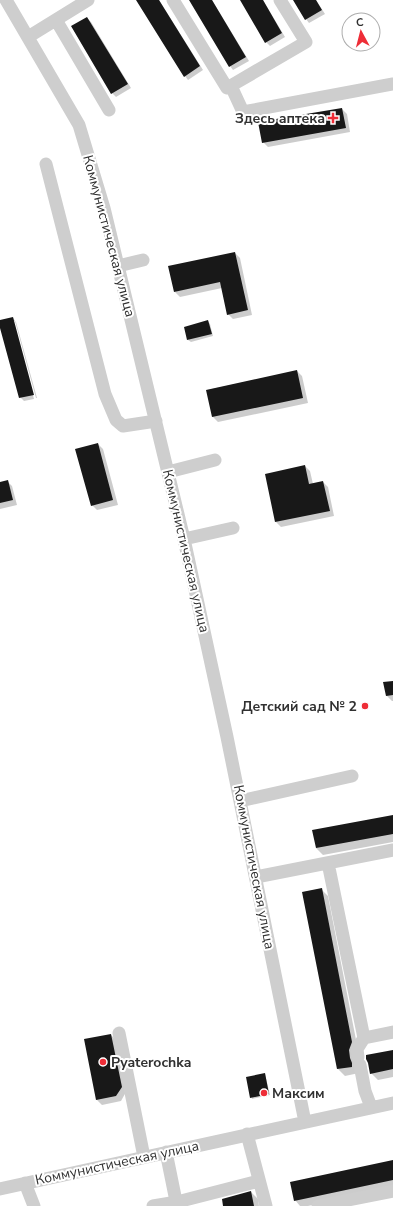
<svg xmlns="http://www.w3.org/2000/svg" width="393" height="1206" font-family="'Nunito Sans',sans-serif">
	<rect width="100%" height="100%" fill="#fff"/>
	<path fill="#0003" d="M 137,0 L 159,0 L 203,70 L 188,80 L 185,76 Z
		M 190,0 L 212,0 L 249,61 L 233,70 L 230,66 Z
		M 241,0 L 263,0 L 285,37 L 270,46 L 266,42 Z
		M 294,0 L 316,0 L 325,14 L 309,23 L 306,19 Z
		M 87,18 L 91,22 L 131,88 L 116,97 L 112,93 L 72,27 Z
		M 342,109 L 347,114 L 350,132 L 268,147 L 263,142 Z
		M 235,253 L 240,258 L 252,315 L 233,319 L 228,314 L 222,288 L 180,297 L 175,292 Z
		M 13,318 L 16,322 L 37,398 L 36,398 L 15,321 L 13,321 L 34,399 L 24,401 L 20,397 L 0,324 L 0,321 Z
		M 208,321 L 210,324 L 213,336 L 191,342 L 188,340 Z
		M 297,371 L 302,376 L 308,403 L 218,422 L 213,417 L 207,390 Z
		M 98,444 L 103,449 L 118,505 L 97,510 L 92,505 Z
		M 305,466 L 310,471 L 313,484 L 323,482 L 328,487 L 334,516 L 281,527 L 276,522 Z
		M 7,481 L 12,486 L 17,505 L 0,509 L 0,483 Z
		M 393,682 L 393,701 L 392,701 L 387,696 L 384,683 Z
		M 393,816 L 393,842 L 323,855 L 316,848 Z
		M 321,889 L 328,896 L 358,1050 L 359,1073 L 345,1076 L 338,1069 L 304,892 Z
		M 111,1035 L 116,1040 L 126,1092 L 121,1101 L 102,1105 L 97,1100 L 85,1040 Z
		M 393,1051 L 393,1077 L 378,1080 L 371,1073 Z
		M 265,1074 L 270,1095 L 252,1099 L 247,1078 Z
		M 393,1161 L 393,1188 L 308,1206 L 300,1206 L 295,1200 Z
		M 251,1192 L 258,1199 L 259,1206 L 224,1206 Z"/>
	<path fill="#181818" d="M 136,0 L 159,0 L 200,66 L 184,77 Z
		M 189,0 L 212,0 L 246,57 L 229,67 Z
		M 240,0 L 263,0 L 282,33 L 265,43 Z
		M 293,0 L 316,0 L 322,10 L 305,20 Z
		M 87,17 L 128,84 L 111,94 L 71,26 Z
		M 342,108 L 346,128 L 262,143 L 258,122 Z
		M 235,252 L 248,310 L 227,315 L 220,282 L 174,292 L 168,266 Z
		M 13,317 L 34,395 L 19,398 L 0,328 L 0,320 Z
		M 208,320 L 212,334 L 187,340 L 184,327 Z
		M 297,370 L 303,398 L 212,417 L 206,390 Z
		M 98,443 L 113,500 L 91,506 L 75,449 Z
		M 305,465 L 309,484 L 323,481 L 330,511 L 275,522 L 265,474 Z
		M 8,480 L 13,500 L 0,503 L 0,482 Z
		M 393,681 L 393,695 L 386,696 L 383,682 Z
		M 393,815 L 393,834 L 316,848 L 312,830 Z
		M 322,888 L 352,1042 L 349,1050 L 350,1058 L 352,1063 L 352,1067 L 337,1069 L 302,892 Z
		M 111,1034 L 122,1087 L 116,1096 L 96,1100 L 84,1039 Z
		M 393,1050 L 393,1069 L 370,1074 L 368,1063 L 366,1059 L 366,1055 Z
		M 265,1073 L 269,1094 L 250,1098 L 246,1077 Z
		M 393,1160 L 393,1180 L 294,1201 L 290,1182 Z
		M 251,1191 L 254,1206 L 223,1206 L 222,1199 Z"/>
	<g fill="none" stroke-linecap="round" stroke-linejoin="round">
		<path stroke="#cecece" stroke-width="13" d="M 6,0 L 79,125 L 104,208 L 184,539 L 227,737 L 305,1122
			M 173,0 L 227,88 L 306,42 L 280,0
			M 56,20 L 109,110
			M 28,37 L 88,0
			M 231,86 L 243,112 L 393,84
			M 46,164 L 105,394 L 116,420 L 123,426 L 156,421
			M 118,266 L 143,260
			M 168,472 L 215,460
			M 184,539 L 233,528
			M 240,801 L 352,776
			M 328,863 L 364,1038 L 357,1049 L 358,1057
			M 256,877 L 393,850
			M 119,1033 L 144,1157
			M 364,1038 L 393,1032
			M 360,1065 L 365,1091 L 371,1107
			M 247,1134 L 266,1206
			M 166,1152 L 177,1206
			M 25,1183 L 34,1206
			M 0,1189 L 393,1103
			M 153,1206 L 177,1202 L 259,1181
			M 318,1206 L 393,1191"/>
	</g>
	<g fill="#ee2d37" stroke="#fff" stroke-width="1.5">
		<path d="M331 112h4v4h4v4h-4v4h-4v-4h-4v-4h4z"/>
		<circle cx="365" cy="706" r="4"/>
		<circle cx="103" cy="1062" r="4"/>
		<circle cx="264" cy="1093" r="4"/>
	</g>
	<g text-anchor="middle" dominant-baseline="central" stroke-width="4" stroke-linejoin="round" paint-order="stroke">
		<g font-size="14" font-weight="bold" fill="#313131" stroke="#fff" text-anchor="end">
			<text x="325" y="118">Здесь аптека</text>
			<text x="357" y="706">Детский сад № 2</text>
			<text x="111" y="1062" text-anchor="start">Pyaterochka</text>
			<text x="272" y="1093" text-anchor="start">Максим</text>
		</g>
		<g font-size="14" fill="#313131" stroke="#fff">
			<text transform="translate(109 236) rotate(75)">Коммунистическая улица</text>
			<text transform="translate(186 551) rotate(77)">Коммунистическая улица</text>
			<text transform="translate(254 867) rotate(79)">Коммунистическая улица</text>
			<text transform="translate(117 1163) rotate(-12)">Коммунистическая улица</text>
		</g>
	</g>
	<g transform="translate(361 32) rotate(353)"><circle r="19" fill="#ffffff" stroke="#adadad"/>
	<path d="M0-3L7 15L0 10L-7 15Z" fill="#ee2d37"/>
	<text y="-6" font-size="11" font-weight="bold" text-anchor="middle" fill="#313131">С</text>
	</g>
</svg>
